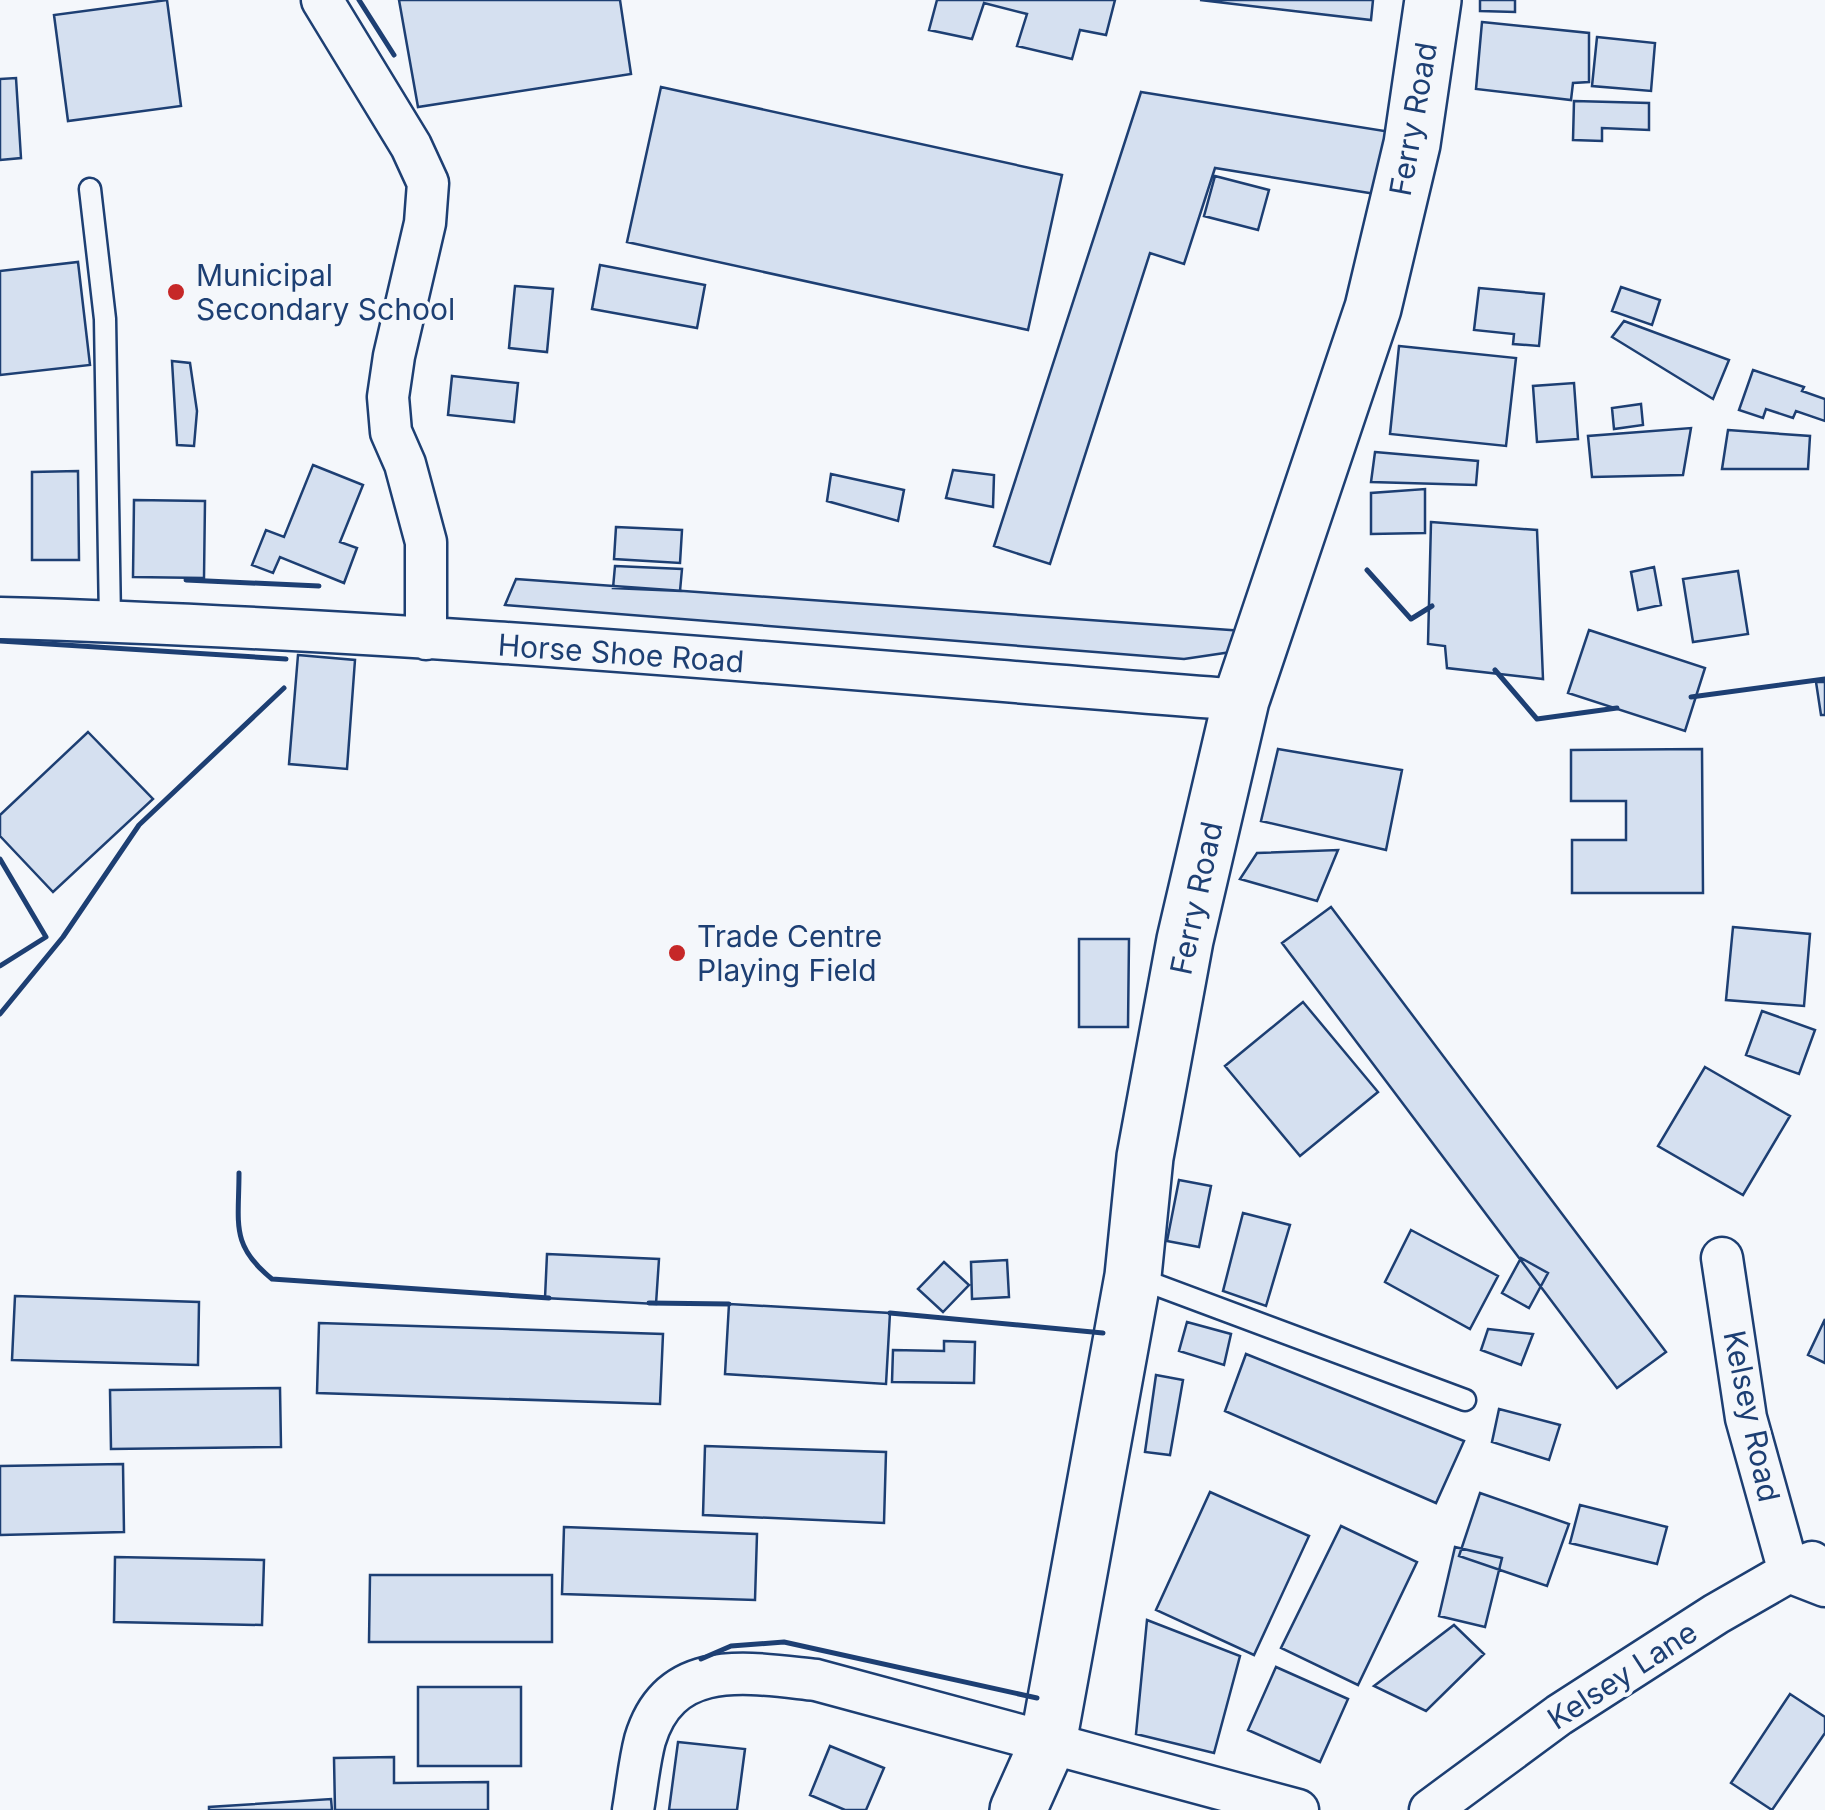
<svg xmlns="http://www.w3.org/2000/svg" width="1825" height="1810" font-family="Inter,sans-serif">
	<rect width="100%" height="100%" fill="#f4f7fb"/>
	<path fill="#d5e0f0" stroke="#1d3f73" stroke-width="2.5" d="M 167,0 L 181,106 L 68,121 L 54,15 Z
		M 399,0 L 620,0 L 631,74 L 418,107 Z
		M 937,0 L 1115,0 L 1106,35 L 1080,30 L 1072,59 L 1017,46 L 1027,14 L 984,3 L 972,39 L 929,30 Z
		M 1200,0 L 1373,0 L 1371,20 Z
		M 1480,0 L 1515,0 L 1515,12 L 1480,11 Z
		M 1482,22 L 1589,33 L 1589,82 L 1573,83 L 1571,100 L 1476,89 Z
		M 1597,37 L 1655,43 L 1651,91 L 1592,86 Z
		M 16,78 L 21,158 L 0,160 L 0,79 Z
		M 661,87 L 1062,175 L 1028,330 L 627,242 Z
		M 1141,92 L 1397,133 L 1388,196 L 1215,168 L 1184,264 L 1150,253 L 1050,564 L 994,546 Z
		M 1574,101 L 1649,103 L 1649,130 L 1602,128 L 1602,141 L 1573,140 Z
		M 1215,176 L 1269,190 L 1258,230 L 1204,216 Z
		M 78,262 L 90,365 L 0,375 L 0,271 Z
		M 600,265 L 705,285 L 697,328 L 592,309 Z
		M 515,286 L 553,289 L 547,352 L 509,348 Z
		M 1621,287 L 1660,300 L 1652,325 L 1612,311 Z
		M 1479,288 L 1544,294 L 1539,346 L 1513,344 L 1514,334 L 1474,330 Z
		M 1624,321 L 1729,360 L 1713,399 L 1612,337 Z
		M 1399,346 L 1516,358 L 1506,446 L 1390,434 Z
		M 172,361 L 190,363 L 197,411 L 194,446 L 177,445 Z
		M 1753,370 L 1804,387 L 1802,391 L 1825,399 L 1825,421 L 1796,411 L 1793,418 L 1766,409 L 1763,418 L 1739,410 Z
		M 452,376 L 518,383 L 514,422 L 448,415 Z
		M 1574,383 L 1578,439 L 1537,442 L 1533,386 Z
		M 1641,404 L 1643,425 L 1614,429 L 1612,408 Z
		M 1691,428 L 1683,475 L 1592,477 L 1588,436 Z
		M 1728,430 L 1810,436 L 1808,469 L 1722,469 Z
		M 1375,452 L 1478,461 L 1476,485 L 1371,482 Z
		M 313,465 L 363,485 L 340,542 L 357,548 L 344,583 L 280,557 L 273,573 L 252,565 L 266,530 L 284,537 Z
		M 953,470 L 994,475 L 993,507 L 946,498 Z
		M 78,471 L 79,560 L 32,560 L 32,472 Z
		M 831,474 L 904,490 L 898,521 L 827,501 Z
		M 1425,489 L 1425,533 L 1371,534 L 1371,493 Z
		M 134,500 L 205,501 L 204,578 L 133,577 Z
		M 1431,522 L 1537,530 L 1543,679 L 1447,668 L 1445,646 L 1428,644 Z
		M 616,527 L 682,530 L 680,563 L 614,559 Z
		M 615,566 L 682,569 L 680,591 L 613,588 Z
		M 1654,567 L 1661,605 L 1638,610 L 1631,572 Z
		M 1738,571 L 1748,634 L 1693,642 L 1683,579 Z
		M 516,579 L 1244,631 L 1258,648 L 1184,659 L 505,605 Z
		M 1589,630 L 1705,668 L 1685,731 L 1568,693 Z
		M 298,655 L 355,660 L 347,769 L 289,764 Z
		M 1816,682 L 1825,682 L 1825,715 L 1821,715 Z
		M 88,732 L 153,799 L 53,892 L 0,836 L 0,815 Z
		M 1278,749 L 1402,770 L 1386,850 L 1261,821 Z
		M 1702,749 L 1703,893 L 1572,893 L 1572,840 L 1626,840 L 1626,801 L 1571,801 L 1571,750 Z
		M 1338,850 L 1317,901 L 1240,879 L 1257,853 Z
		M 1331,907 L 1666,1352 L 1617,1388 L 1282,943 Z
		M 1733,927 L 1810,934 L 1804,1006 L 1726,1000 Z
		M 1079,939 L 1129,939 L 1128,1027 L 1079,1027 Z
		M 1303,1002 L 1378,1092 L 1300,1156 L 1225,1066 Z
		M 1762,1011 L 1815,1030 L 1799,1074 L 1746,1055 Z
		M 1705,1067 L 1790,1116 L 1743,1195 L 1658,1146 Z
		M 1179,1180 L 1211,1186 L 1199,1247 L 1167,1241 Z
		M 1243,1213 L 1290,1225 L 1266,1306 L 1223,1291 Z
		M 1411,1230 L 1498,1276 L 1470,1329 L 1385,1282 Z
		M 547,1254 L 659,1259 L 656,1304 L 545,1298 Z
		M 1521,1258 L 1548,1273 L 1529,1308 L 1502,1293 Z
		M 1007,1260 L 1009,1297 L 972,1299 L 971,1262 Z
		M 944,1262 L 969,1285 L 943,1312 L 918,1289 Z
		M 15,1296 L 199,1302 L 198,1365 L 12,1360 Z
		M 729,1304 L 890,1313 L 886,1384 L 725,1374 Z
		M 1825,1319 L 1825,1363 L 1808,1355 Z
		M 1187,1322 L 1231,1334 L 1224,1365 L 1179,1351 Z
		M 319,1323 L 663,1334 L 660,1404 L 317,1393 Z
		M 1488,1329 L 1533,1334 L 1521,1365 L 1481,1350 Z
		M 944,1341 L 975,1342 L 974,1383 L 892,1382 L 893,1350 L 944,1351 Z
		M 1246,1354 L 1464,1441 L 1436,1503 L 1225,1411 Z
		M 1156,1375 L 1183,1380 L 1170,1455 L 1145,1452 Z
		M 280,1388 L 281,1447 L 111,1449 L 110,1390 Z
		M 1499,1409 L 1560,1425 L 1549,1460 L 1492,1442 Z
		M 705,1446 L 886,1452 L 884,1523 L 703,1515 Z
		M 123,1464 L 124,1532 L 0,1535 L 0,1466 Z
		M 1210,1492 L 1309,1536 L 1254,1655 L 1156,1610 Z
		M 1480,1493 L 1569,1524 L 1547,1586 L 1459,1556 Z
		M 1580,1505 L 1667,1527 L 1657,1564 L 1570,1543 Z
		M 1341,1526 L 1417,1562 L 1358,1685 L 1281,1648 Z
		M 564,1527 L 757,1534 L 755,1600 L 562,1594 Z
		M 1455,1547 L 1502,1558 L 1485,1627 L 1439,1616 Z
		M 115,1557 L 264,1560 L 262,1625 L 114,1622 Z
		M 370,1575 L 552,1575 L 552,1642 L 369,1642 Z
		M 1147,1620 L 1240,1656 L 1214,1753 L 1136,1734 Z
		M 1454,1625 L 1484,1654 L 1426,1711 L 1374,1686 Z
		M 1276,1667 L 1348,1699 L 1320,1762 L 1248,1730 Z
		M 418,1687 L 521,1687 L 521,1766 L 418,1766 Z
		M 1790,1694 L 1825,1717 L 1825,1733 L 1772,1810 L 1731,1783 Z
		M 678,1742 L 745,1749 L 737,1810 L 669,1810 Z
		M 830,1746 L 884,1768 L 866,1810 L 845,1810 L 810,1795 Z
		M 394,1757 L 394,1783 L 488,1782 L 488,1810 L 335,1810 L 334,1758 Z
		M 331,1799 L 332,1810 L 209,1810 L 209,1807 Z"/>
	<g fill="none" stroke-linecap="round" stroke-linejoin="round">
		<g stroke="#1d3f73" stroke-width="25">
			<path id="lane" d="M 90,189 L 105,319 L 110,621
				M 1135,1277 L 1465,1400"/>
		</g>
		<g stroke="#1d3f73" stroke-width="45">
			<path id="street" d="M 322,0 L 411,146 L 428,183 L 425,223 L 394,356 L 388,397 L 391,432 L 405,464 L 426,542 L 426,639
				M 0,618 C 414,629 828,668 1241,700
				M 1722,1258 L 1746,1418 L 1789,1572 L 1812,1562
				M 633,1810 C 637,1787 639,1763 645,1740 C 670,1656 749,1673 816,1680 L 1298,1810
				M 1430,1810 L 1559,1715 L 1716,1614 L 1789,1572 L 1825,1586"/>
		</g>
		<g stroke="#1d3f73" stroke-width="60">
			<path id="secondary" d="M 1018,1810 L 1048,1743 L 1133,1276 L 1145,1157 L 1185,940 L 1241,700 L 1373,308 L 1412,144 L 1433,0"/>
		</g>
		<use href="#lane" stroke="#f4f7fb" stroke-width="20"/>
		<use href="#street" stroke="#f4f7fb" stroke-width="40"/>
		<use href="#secondary" stroke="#f4f7fb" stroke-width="55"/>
		<path stroke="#1d3f73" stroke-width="5" d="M 359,0 L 394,55
			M 1367,570 L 1411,619 L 1432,606
			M 186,580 L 319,586
			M 0,641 L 286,659
			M 1495,670 L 1537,719 L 1617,708
			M 1691,697 L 1825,679
			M 0,859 L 46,937 L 0,966
			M 0,1014 L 63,937 L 139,825 L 284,688
			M 239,1173 C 239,1224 230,1245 272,1279 L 549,1298
			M 649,1303 L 729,1304
			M 890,1313 L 1103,1333
			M 701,1659 L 731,1646 L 784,1642 L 1037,1698"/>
	</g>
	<g fill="#c62828" stroke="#f4f7fb" stroke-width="4">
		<circle cx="176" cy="292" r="10"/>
		<circle cx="677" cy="953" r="10"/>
	</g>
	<g text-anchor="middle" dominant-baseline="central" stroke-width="8" stroke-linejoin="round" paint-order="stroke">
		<g font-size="30" fill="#1d3f73" stroke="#f4f7fb">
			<text transform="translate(1413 119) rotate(-80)">Ferry Road</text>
			<text transform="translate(621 653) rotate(4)">Horse Shoe Road</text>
			<text transform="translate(1196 898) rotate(-78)">Ferry Road</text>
			<text transform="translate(1752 1416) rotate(78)">Kelsey Road</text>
			<text transform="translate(1622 1675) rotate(-33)">Kelsey Lane</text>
		</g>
		<g font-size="30" fill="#1d3f73" stroke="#f4f7fb" text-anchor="start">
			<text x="196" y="275">Municipal<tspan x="196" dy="34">Secondary School</tspan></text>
			<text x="697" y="936">Trade Centre<tspan x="697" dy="34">Playing Field</tspan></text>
		</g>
	</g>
</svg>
